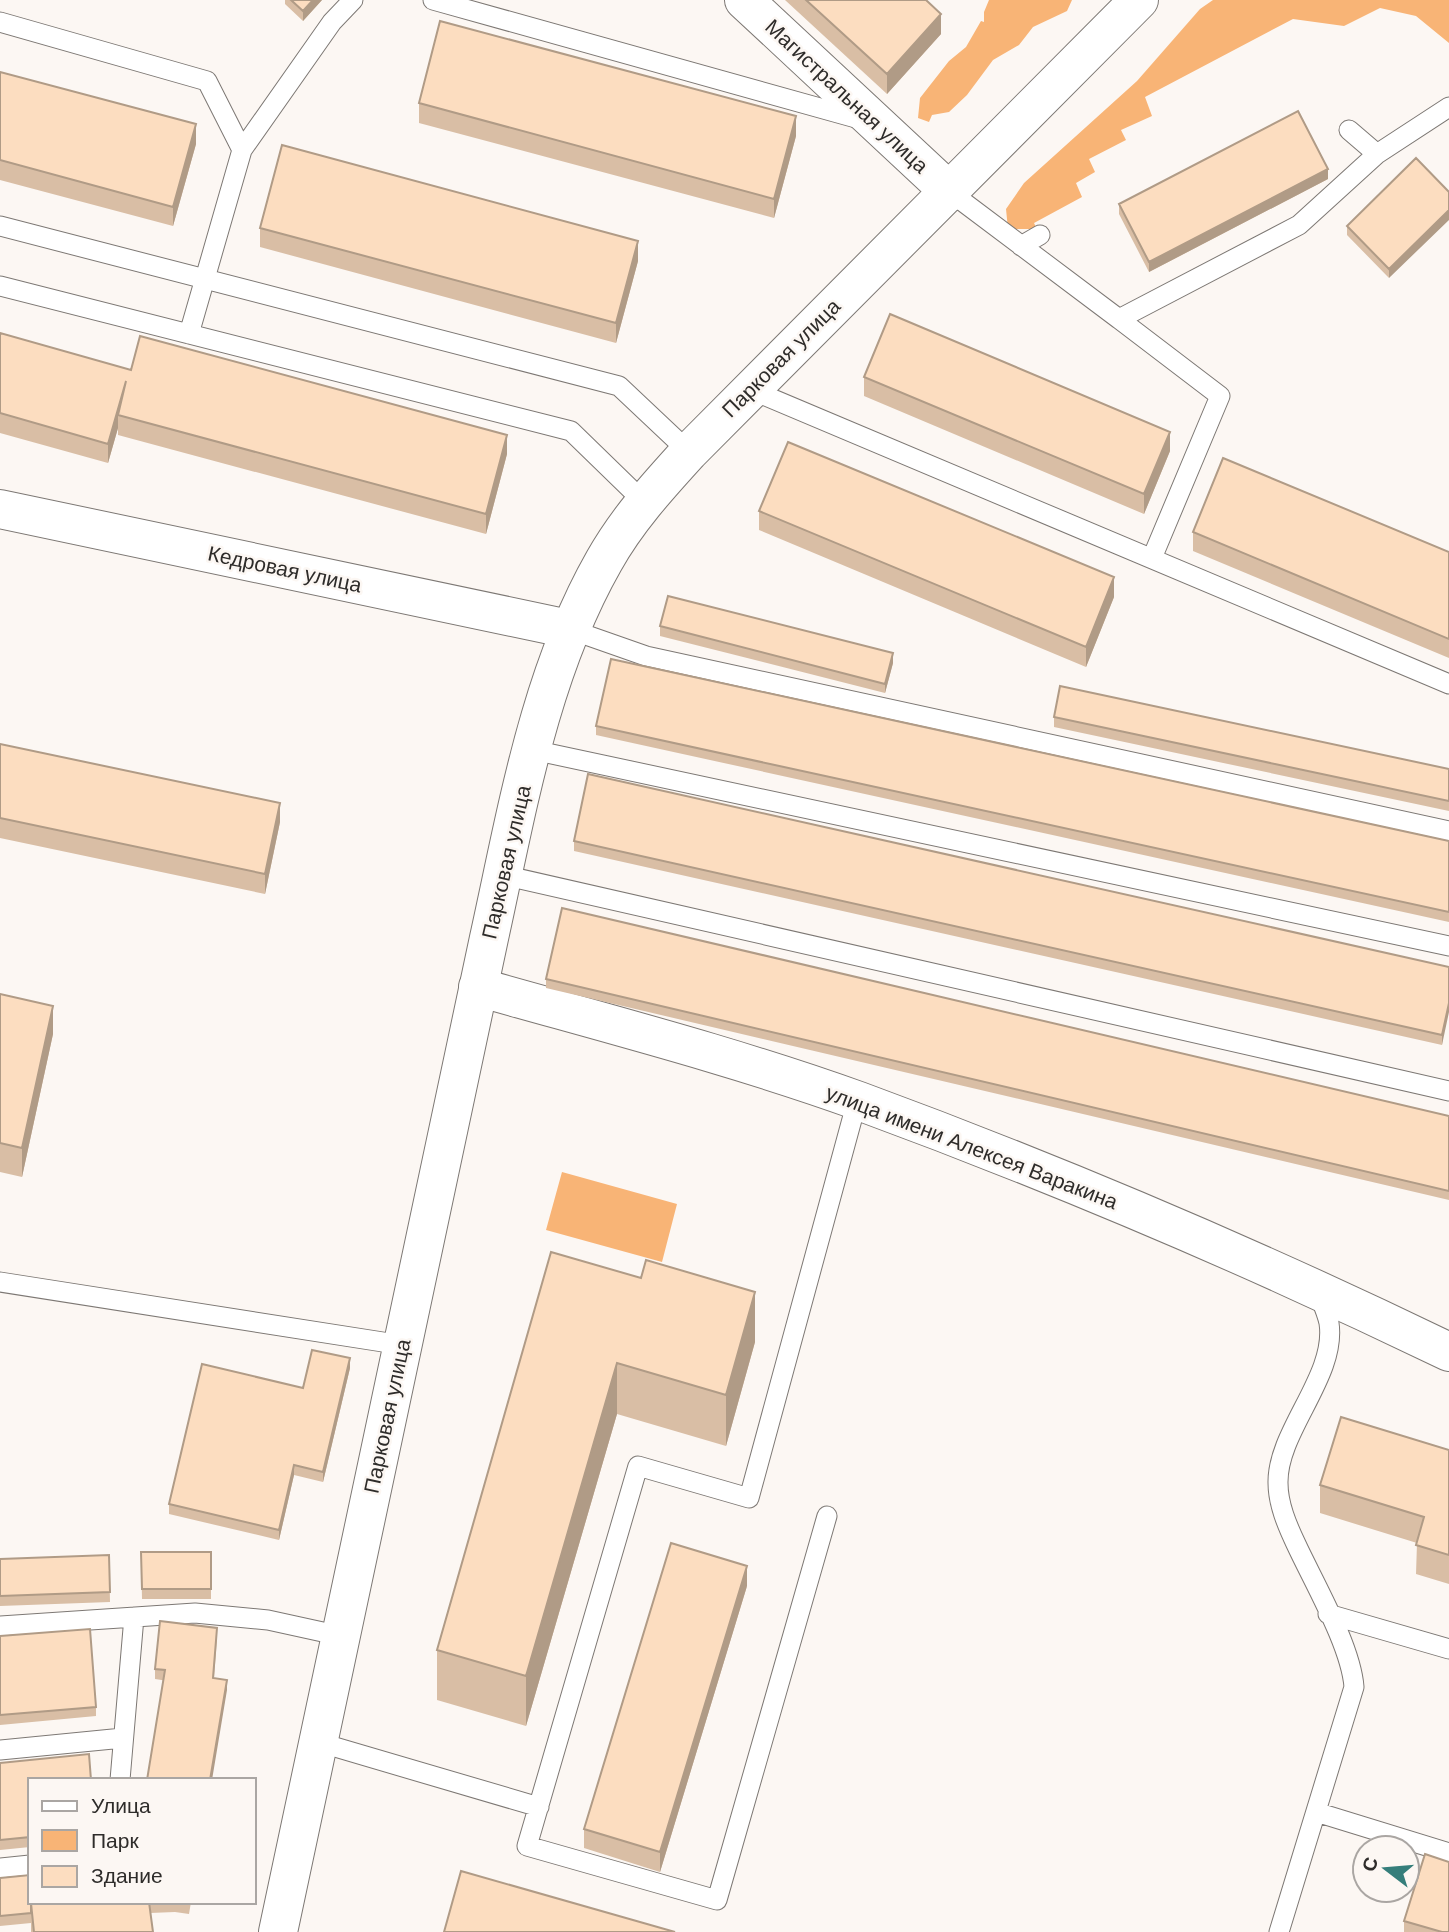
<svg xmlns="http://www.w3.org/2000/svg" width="1449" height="1932" font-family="Helvetica,sans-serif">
	<rect width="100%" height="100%" fill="#fcf7f3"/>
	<path fill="#f8b476" d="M 989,0 L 1072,0 L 1067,11 L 1033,27 L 1019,45 L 993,60 L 967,95 L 949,112 L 932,115 L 929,122 L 918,118 L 920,98 L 949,61 L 966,47 L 981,21 L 984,22 L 984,12 Z
		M 1213,0 L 1449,0 L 1449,43 L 1416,16 L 1380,8 L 1344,26 L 1293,19 L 1145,97 L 1152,116 L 1121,130 L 1126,140 L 1089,159 L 1095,172 L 1076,183 L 1082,197 L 1034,223 L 1037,229 L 1008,229 L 1006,209 L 1024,183 L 1137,81 L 1200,9 Z
		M 562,1172 L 677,1204 L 662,1262 L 546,1230 Z"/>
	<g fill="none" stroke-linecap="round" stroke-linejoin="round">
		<g stroke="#7d7874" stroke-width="21">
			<path id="service" d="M 433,0 L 863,120
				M 0,22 L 207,81 L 242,150
				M 1349,130 L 1377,154
				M 950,192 L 1119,319 L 1299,225 L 1377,154 L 1449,107
				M 0,226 L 619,386 L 689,452
				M 1021,246 L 1040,235
				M 0,286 L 571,431 L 644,502
				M 1119,319 L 1220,396 L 1152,558
				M 189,334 L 242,150 L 332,22 L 353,0
				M 749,389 L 1449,684
				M 569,629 L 646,656 L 1449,831
				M 533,750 L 1449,946
				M 503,875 L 1449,1091
				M 0,1282 L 402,1345
				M 827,1516 L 717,1900 L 527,1846 L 638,1466 L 749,1498 L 857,1101
				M 1328,1614 L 1449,1649
				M 0,1626 L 195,1613 L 268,1620 L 341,1636
				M 318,1742 L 539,1807
				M 0,1750 L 123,1738
				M 120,1780 L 134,1617
				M 1316,1812 L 1449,1853
				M 0,1868 L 30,1865
				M 1279,1932 L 1354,1687 C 1351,1646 1314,1583 1296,1544 C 1287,1525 1278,1504 1278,1483 C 1277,1431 1337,1376 1329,1323 C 1327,1313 1322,1302 1318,1292"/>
		</g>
		<g stroke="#7d7874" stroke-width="40">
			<path id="minor" d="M 744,0 L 950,192
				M 0,509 L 569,629
				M 478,987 C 605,1023 734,1056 859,1101 C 1060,1175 1257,1259 1449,1352"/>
		</g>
		<g stroke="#7d7874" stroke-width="40">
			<path id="tertiary" d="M 278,1932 L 489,938 C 517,811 539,675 604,561 C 627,520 658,486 689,452 L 1139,0"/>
		</g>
		<use href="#service" stroke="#fff" stroke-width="19"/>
		<use href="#minor" stroke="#fff" stroke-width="38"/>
		<use href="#tertiary" stroke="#fff" stroke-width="38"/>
	</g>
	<path fill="#d9bea5" d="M 285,0 L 322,0 L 303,21 L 285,4 Z
		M 785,0 L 926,0 L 941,34 L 887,94 Z
		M 0,72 L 196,144 L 173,226 L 0,180 Z
		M 419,103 L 796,136 L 774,218 L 419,123 Z
		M 1416,158 L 1389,278 L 1347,235 L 1347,226 Z
		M 1328,179 L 1149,272 L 1119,214 L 1119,204 Z
		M 260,228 L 638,261 L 616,343 L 260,247 Z
		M 0,333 L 131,370 L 507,454 L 486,534 L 118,435 L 118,428 L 108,463 L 0,433 Z
		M 864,377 L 1170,451 L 1144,514 L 864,396 Z
		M 759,511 L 1114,597 L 1086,667 L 759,530 Z
		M 1193,532 L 1449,552 L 1449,658 L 1193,551 Z
		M 660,626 L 893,663 L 885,693 L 660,636 Z
		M 1054,717 L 1449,769 L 1449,811 L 1054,727 Z
		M 596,726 L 1449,841 L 1449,922 L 596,735 Z
		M 0,744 L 280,822 L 265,894 L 0,838 Z
		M 574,841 L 1449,967 L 1442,1045 L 574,851 Z
		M 546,979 L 1449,1116 L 1449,1200 L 546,988 Z
		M 0,994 L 53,1034 L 22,1177 L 0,1172 Z
		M 641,1278 L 755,1342 L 726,1446 L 617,1414 L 526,1726 L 437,1700 L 437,1650 Z
		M 350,1368 L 323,1482 L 294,1475 L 279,1540 L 169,1514 L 169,1504 L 303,1388 Z
		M 1449,1450 L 1449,1584 L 1416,1574 L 1417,1543 L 1320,1513 L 1320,1485 Z
		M 141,1552 L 211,1552 L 211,1599 L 142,1599 Z
		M 109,1555 L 110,1602 L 0,1606 L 0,1559 Z
		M 747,1586 L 660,1872 L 584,1848 L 584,1829 Z
		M 0,1636 L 96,1707 L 96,1716 L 0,1725 Z
		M 217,1638 L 214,1678 L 227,1690 L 155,1679 L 155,1669 Z
		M 0,1763 L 30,1780 L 30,1847 L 0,1850 Z
		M 0,1878 L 191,1902 L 189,1914 L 175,1912 L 150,1913 L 153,1932 L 31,1932 L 31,1923 L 0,1926 Z
		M 1404,1921 L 1449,1932 L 1404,1932 Z"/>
	<path fill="#b09b86" d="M 313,0 L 322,0 L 303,21 L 303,11 Z
		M 941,14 L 941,34 L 887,94 L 887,74 Z
		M 796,116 L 796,136 L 774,218 L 774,199 Z
		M 196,124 L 196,144 L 173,226 L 173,207 Z
		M 1328,169 L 1328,179 L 1149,272 L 1149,262 Z
		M 1449,210 L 1449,220 L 1389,278 L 1389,269 Z
		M 638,241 L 638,261 L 616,343 L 616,323 Z
		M 126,381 L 118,415 L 118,428 L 108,463 L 108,444 Z
		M 1170,432 L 1170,451 L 1144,514 L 1144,494 Z
		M 507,435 L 507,454 L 486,534 L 486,514 Z
		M 1114,577 L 1114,597 L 1086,667 L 1086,647 Z
		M 893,653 L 893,663 L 885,693 L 885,684 Z
		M 280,803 L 280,822 L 265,894 L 265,874 Z
		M 1449,1003 L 1449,1012 L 1442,1045 L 1442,1035 Z
		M 53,1006 L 53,1034 L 22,1177 L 22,1148 Z
		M 755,1292 L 755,1342 L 726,1446 L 726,1395 Z
		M 350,1358 L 350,1368 L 323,1482 L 323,1472 Z
		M 617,1363 L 617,1414 L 526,1726 L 526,1676 Z
		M 294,1465 L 294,1475 L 279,1540 L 279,1530 Z
		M 747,1566 L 747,1586 L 660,1872 L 660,1852 Z
		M 227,1680 L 227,1690 L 212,1780 L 210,1780 Z"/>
	<path fill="#fcddc0" stroke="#b09b86" stroke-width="2" d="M 291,0 L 313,0 L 303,11 Z
		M 806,0 L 926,0 L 941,14 L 887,74 Z
		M 440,21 L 796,116 L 774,199 L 419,103 Z
		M 0,72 L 196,124 L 173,207 L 0,160 Z
		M 1298,111 L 1328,169 L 1149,262 L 1119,204 Z
		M 282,145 L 638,241 L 616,323 L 260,228 Z
		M 1416,158 L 1449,192 L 1449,210 L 1389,269 L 1347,226 Z
		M 890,314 L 1170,432 L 1144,494 L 864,377 Z
		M 0,333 L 131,370 L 140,336 L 507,435 L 486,514 L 118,415 L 126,381 L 108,444 L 0,413 Z
		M 788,442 L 1114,577 L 1086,647 L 759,511 Z
		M 1223,458 L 1449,552 L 1449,639 L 1193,532 Z
		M 668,596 L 893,653 L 885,684 L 660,626 Z
		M 611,659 L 1449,841 L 1449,912 L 596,726 Z
		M 1060,686 L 1449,769 L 1449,801 L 1054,717 Z
		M 0,744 L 280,803 L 265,874 L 0,818 Z
		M 588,774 L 1449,967 L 1449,1003 L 1442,1035 L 574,841 Z
		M 562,908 L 1449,1116 L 1449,1191 L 546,979 Z
		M 0,994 L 53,1006 L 22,1148 L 0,1143 Z
		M 551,1252 L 641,1278 L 646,1260 L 755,1292 L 726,1395 L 617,1363 L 526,1676 L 437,1650 Z
		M 312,1350 L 350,1358 L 323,1472 L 294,1465 L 279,1530 L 169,1504 L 202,1364 L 303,1388 Z
		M 1341,1417 L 1449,1450 L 1449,1555 L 1416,1545 L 1424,1517 L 1320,1485 Z
		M 671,1543 L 747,1566 L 660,1852 L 584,1829 Z
		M 141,1552 L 211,1552 L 211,1589 L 142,1589 Z
		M 109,1555 L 110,1592 L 0,1596 L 0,1559 Z
		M 160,1621 L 217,1628 L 213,1678 L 227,1680 L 210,1780 L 147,1780 L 165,1670 L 155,1669 Z
		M 90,1629 L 96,1707 L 0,1715 L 0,1636 Z
		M 89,1754 L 91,1780 L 30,1780 L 30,1837 L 0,1840 L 0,1763 Z
		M 1425,1854 L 1449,1862 L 1449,1932 L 1442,1932 L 1404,1921 Z
		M 461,1871 L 675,1932 L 444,1932 Z
		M 30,1875 L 30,1902 L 37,1902 L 31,1903 L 31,1913 L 0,1916 L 0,1878 Z
		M 37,1902 L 149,1902 L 153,1932 L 34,1932 L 31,1903 Z"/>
	<g text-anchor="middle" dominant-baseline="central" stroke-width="5" stroke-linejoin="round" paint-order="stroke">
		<g font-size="21" fill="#2e2c2a" stroke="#fcf7f3">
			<text transform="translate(847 96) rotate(43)">Магистральная улица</text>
			<text transform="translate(781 358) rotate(-45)">Парковая улица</text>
			<text transform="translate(285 569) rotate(12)">Кедровая улица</text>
			<text transform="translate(506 862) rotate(-77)">Парковая улица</text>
			<text transform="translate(972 1147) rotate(21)">улица имени Алексея Варакина</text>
			<text transform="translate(387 1416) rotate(-78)">Парковая улица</text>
		</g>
	</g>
	<rect x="28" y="1778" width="228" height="126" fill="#fcf7f3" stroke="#aaa6a3" stroke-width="2"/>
	<rect x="42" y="1801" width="35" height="10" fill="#ffffff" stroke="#aaa6a3" stroke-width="2"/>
	<text x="91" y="1813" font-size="21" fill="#2e2c2a">Улица</text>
	<rect x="42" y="1830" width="35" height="21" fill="#f8b476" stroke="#aaa6a3" stroke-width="2"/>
	<text x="91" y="1848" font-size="21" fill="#2e2c2a">Парк</text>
	<rect x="42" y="1866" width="35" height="21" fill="#fcddc0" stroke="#aaa6a3" stroke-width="2"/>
	<text x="91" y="1883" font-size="21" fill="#2e2c2a">Здание</text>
	<g transform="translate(1386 1869) rotate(286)"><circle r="33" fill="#fcf7f3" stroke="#aaa6a3" stroke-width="2"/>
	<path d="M0-5L12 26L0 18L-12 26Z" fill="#357e7b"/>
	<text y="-10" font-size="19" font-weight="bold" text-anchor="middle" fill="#2e2c2a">С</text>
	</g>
</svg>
